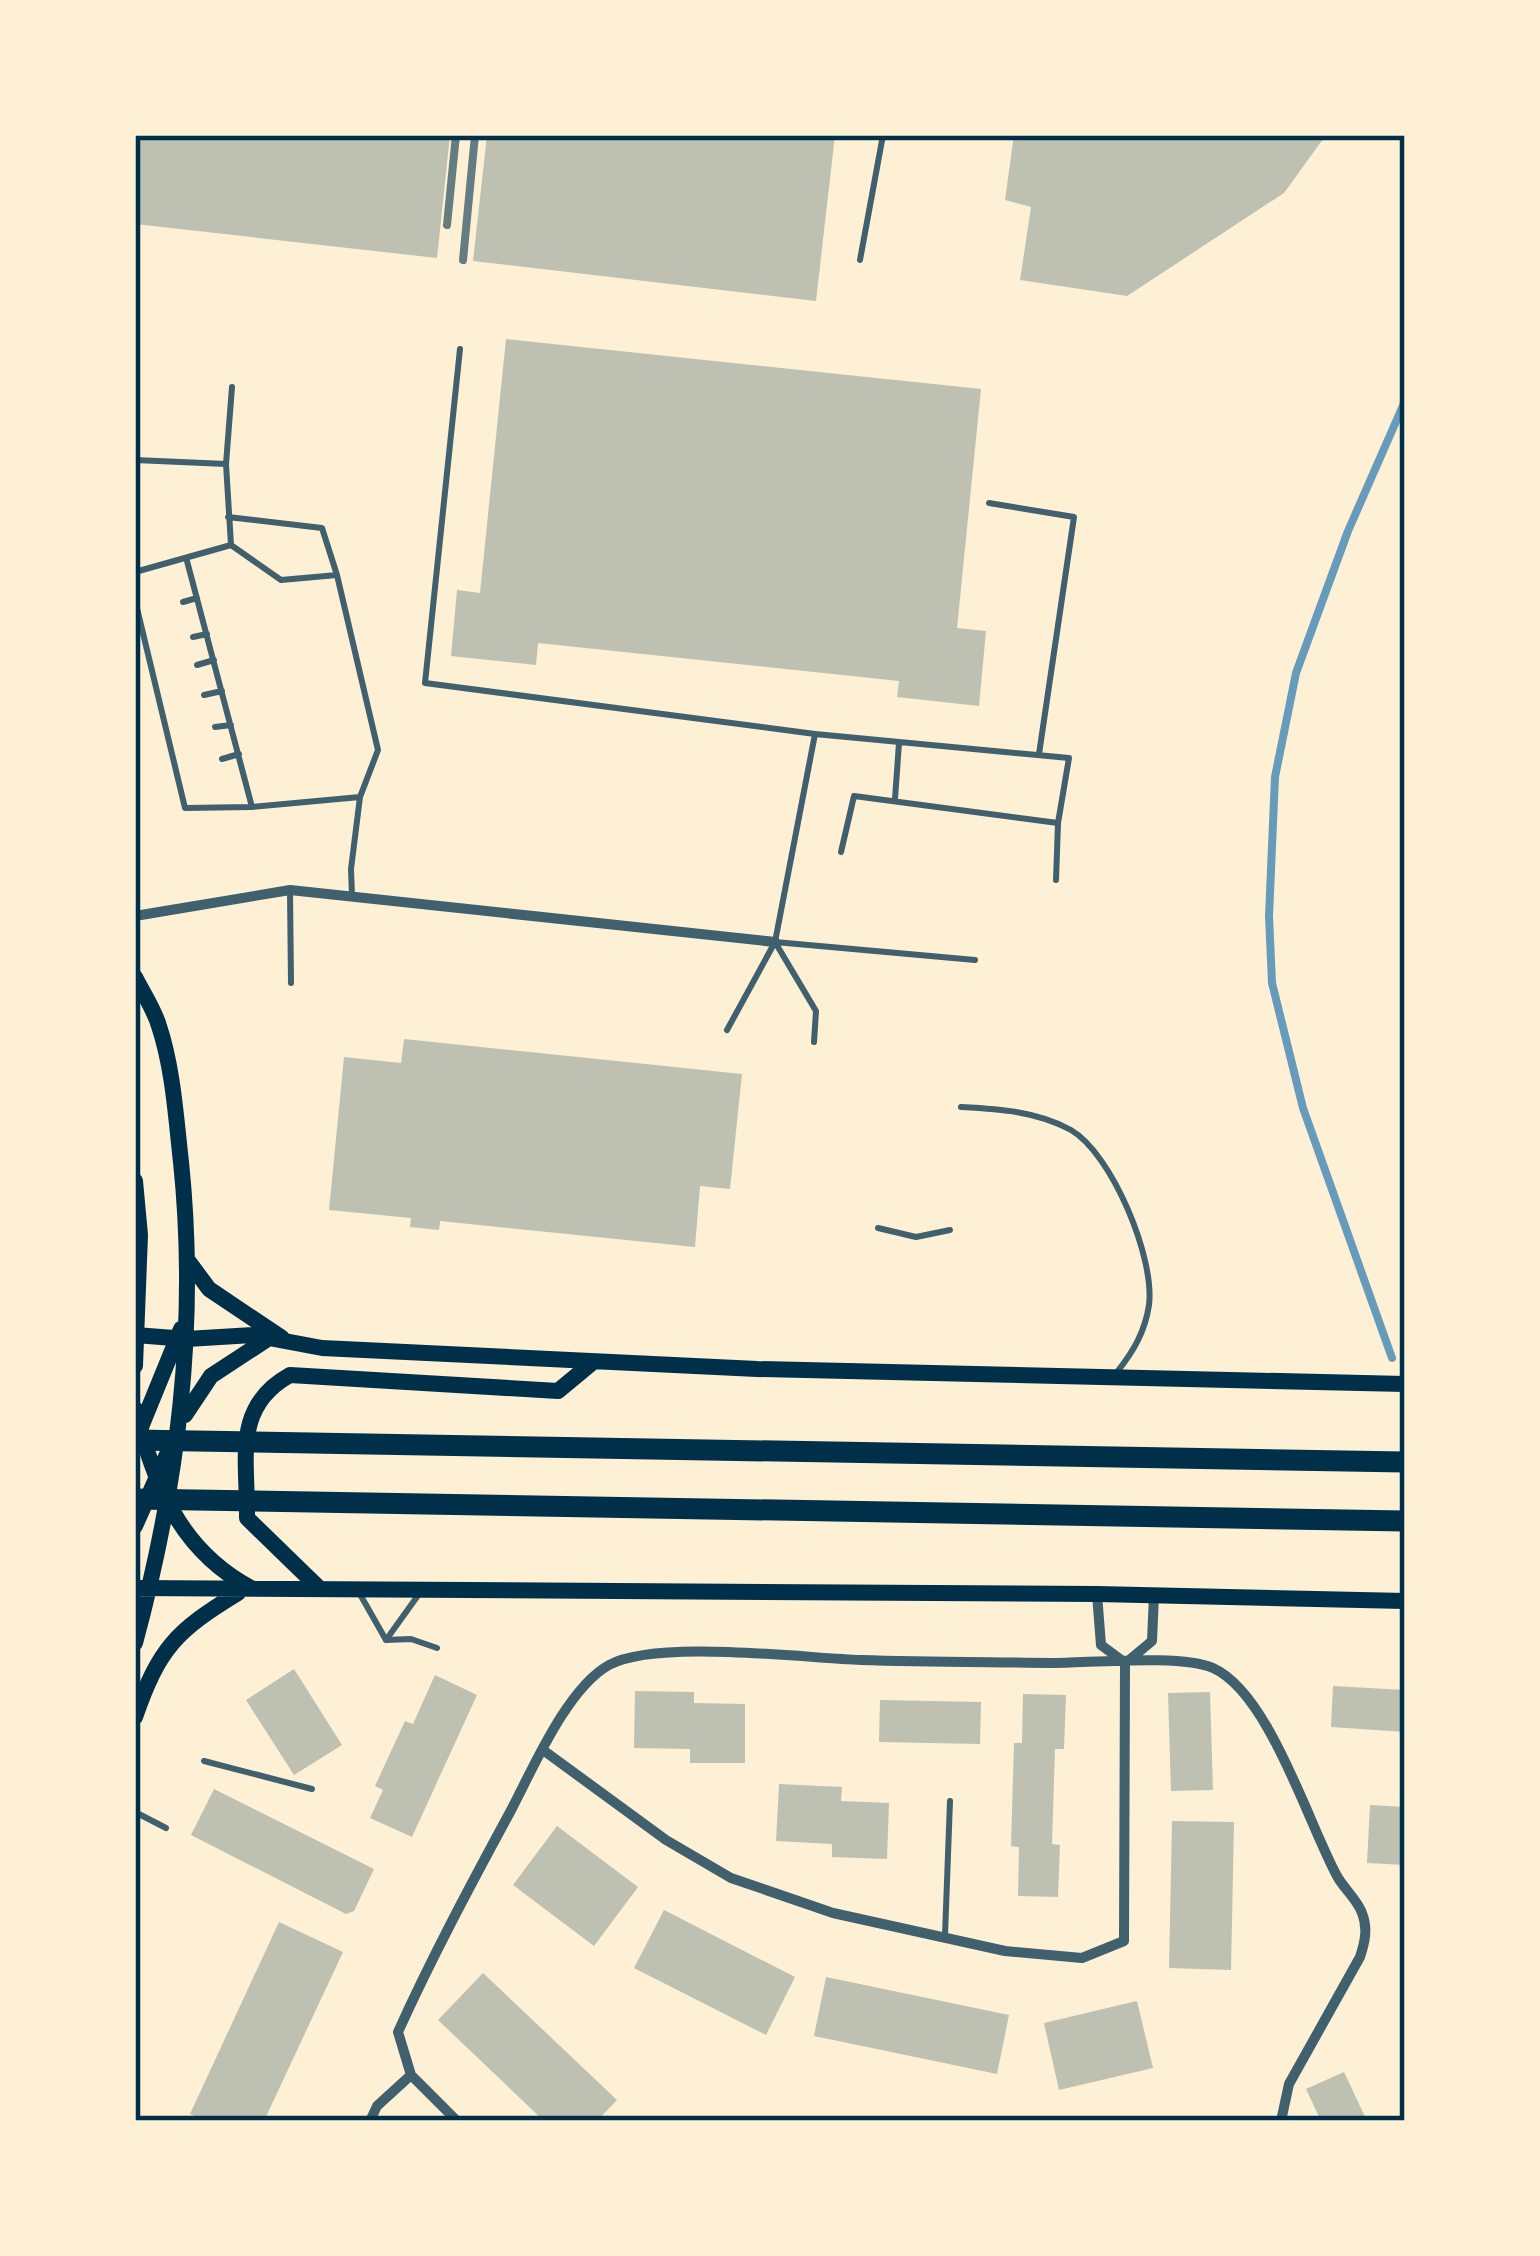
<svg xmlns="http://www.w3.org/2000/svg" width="1540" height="2256" font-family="Quicksand,sans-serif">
	<rect width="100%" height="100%" fill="#fdf0d5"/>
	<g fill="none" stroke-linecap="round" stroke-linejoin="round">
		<path stroke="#669bbc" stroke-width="8" d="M 1392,1358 L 1303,1108 L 1272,983 L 1269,916 L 1275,777 L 1296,673 L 1348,531 L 1405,401"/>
	</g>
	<path fill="#bec0b2" d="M 135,135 L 450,135 L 437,258 L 135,224 Z
		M 487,135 L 835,135 L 816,301 L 473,261 Z
		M 1014,135 L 1326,135 L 1284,193 L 1127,296 L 1020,280 L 1031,207 L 1005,200 Z
		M 506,339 L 981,389 L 957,628 L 986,631 L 979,706 L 897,697 L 899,681 L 538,643 L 536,665 L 451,656 L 457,590 L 480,593 Z
		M 404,1039 L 742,1074 L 730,1189 L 700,1186 L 695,1247 L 440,1221 L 439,1230 L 410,1227 L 411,1218 L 329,1210 L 344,1057 L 401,1063 Z
		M 294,1669 L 342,1745 L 294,1775 L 246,1700 Z
		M 435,1675 L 477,1695 L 412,1837 L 370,1818 L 383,1790 L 375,1786 L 405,1721 L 413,1724 Z
		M 1333,1686 L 1405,1690 L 1405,1732 L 1331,1727 Z
		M 635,1691 L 694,1692 L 694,1703 L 745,1704 L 745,1763 L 690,1763 L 690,1749 L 634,1748 Z
		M 1210,1692 L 1213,1790 L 1171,1791 L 1168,1693 Z
		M 1023,1694 L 1066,1695 L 1064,1749 L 1055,1749 L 1052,1844 L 1060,1845 L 1058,1897 L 1018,1896 L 1019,1847 L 1011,1846 L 1014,1743 L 1022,1743 Z
		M 880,1700 L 981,1702 L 980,1744 L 879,1742 Z
		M 779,1784 L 842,1787 L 841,1801 L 889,1803 L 887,1859 L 832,1857 L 832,1844 L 776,1841 Z
		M 214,1789 L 374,1869 L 354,1911 L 346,1914 L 191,1835 Z
		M 1370,1805 L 1405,1807 L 1405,1865 L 1367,1863 Z
		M 1172,1821 L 1234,1822 L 1231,1970 L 1169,1968 Z
		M 557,1826 L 638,1887 L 594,1946 L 513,1885 Z
		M 664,1910 L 795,1977 L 766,2035 L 634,1968 Z
		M 279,1922 L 343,1952 L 264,2121 L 205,2121 L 190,2114 Z
		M 483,1973 L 617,2100 L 597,2121 L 544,2121 L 438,2020 Z
		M 826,1977 L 1009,2015 L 997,2074 L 814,2036 Z
		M 1137,2001 L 1153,2068 L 1059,2090 L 1044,2023 Z
		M 1344,2072 L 1367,2121 L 1321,2121 L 1306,2089 Z"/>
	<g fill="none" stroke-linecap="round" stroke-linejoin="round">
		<path stroke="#3f606c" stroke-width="6" d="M 860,260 L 883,135
			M 460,349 L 425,683 L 815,734 L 1069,758 L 1058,823 L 1056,880
			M 135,460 L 226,464
			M 989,503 L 1074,517 L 1039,754
			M 228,517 L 322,528 L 337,575
			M 231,545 L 281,580 L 337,575 L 378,750 L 360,797
			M 187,561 L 252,807
			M 135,572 L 231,545 L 226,464 L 232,387
			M 135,600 L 185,808 L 252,807 L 360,797 L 351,869 L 352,896
			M 183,602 L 197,598
			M 193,637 L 207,634
			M 197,665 L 214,660
			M 204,695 L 222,691
			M 215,727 L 231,725
			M 222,759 L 239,754
			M 895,799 L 899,743
			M 841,852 L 854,796 L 1058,823
			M 290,891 L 291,983
			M 775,942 L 975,960
			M 775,942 L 816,1011 L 814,1042
			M 727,1030 L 775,942 L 815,734
			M 961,1107 C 998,1109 1037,1111 1071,1130 C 1112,1154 1155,1258 1149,1305 C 1145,1332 1133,1352 1117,1372
			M 878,1228 L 916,1237 L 950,1230
			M 361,1596 L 386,1640
			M 386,1640 L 419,1594
			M 386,1640 L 411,1639 L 437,1648
			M 204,1761 L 312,1789
			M 135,1812 L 166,1828
			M 945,1935 L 950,1801"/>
		<path stroke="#3f606c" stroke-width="10" d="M 135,916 L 290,890 L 775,942
			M 1097,1594 L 1101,1645 L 1124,1662
			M 1128,1661 L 1152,1641 L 1154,1595
			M 543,1750 L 666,1840 L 731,1878 L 833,1913 L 1005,1951 L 1082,1958 L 1124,1941 L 1125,1663
			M 370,2121 L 377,2106 L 411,2075
			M 457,2121 L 411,2075 L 398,2032 C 432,1957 470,1886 509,1814 C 532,1771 566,1689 609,1665 C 656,1639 802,1658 861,1660 C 924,1662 988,1662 1051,1663 C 1090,1663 1182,1654 1213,1668 C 1269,1693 1308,1823 1337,1876 C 1344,1889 1357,1899 1362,1913 C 1368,1928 1365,1942 1360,1957 L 1289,2084 L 1281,2121"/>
		<path stroke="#003049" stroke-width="16" d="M 135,977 C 143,993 154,1009 159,1026 C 173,1068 176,1118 181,1162 C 198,1326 178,1484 135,1643
			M 135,1181 L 140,1235 L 135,1366
			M 189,1262 L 209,1289 L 282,1338
			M 135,1335 L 187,1339 L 253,1335 L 322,1348 L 757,1369 L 1405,1384
			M 135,1409 C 155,1484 178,1549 251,1588
			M 185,1415 L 211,1376 L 266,1340
			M 141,1427 L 181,1329
			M 135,1526 L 169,1450
			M 135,1588 L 1097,1594 L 1405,1601
			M 319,1588 L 247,1518 C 248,1460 232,1407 290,1375 L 558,1391 L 593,1362
			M 135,1717 C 159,1648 176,1631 238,1593"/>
		<path stroke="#003049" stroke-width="21" d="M 135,1440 L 1405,1462
			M 135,1499 L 1405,1521"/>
		<path stroke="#657d81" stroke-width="8" d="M 447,225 L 456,135
			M 463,260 L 475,135"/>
	</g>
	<rect width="1540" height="2256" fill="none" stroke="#fdf0d5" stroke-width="276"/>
	<rect x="138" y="138" width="1264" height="1980" fill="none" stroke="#003049" stroke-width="4.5"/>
</svg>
